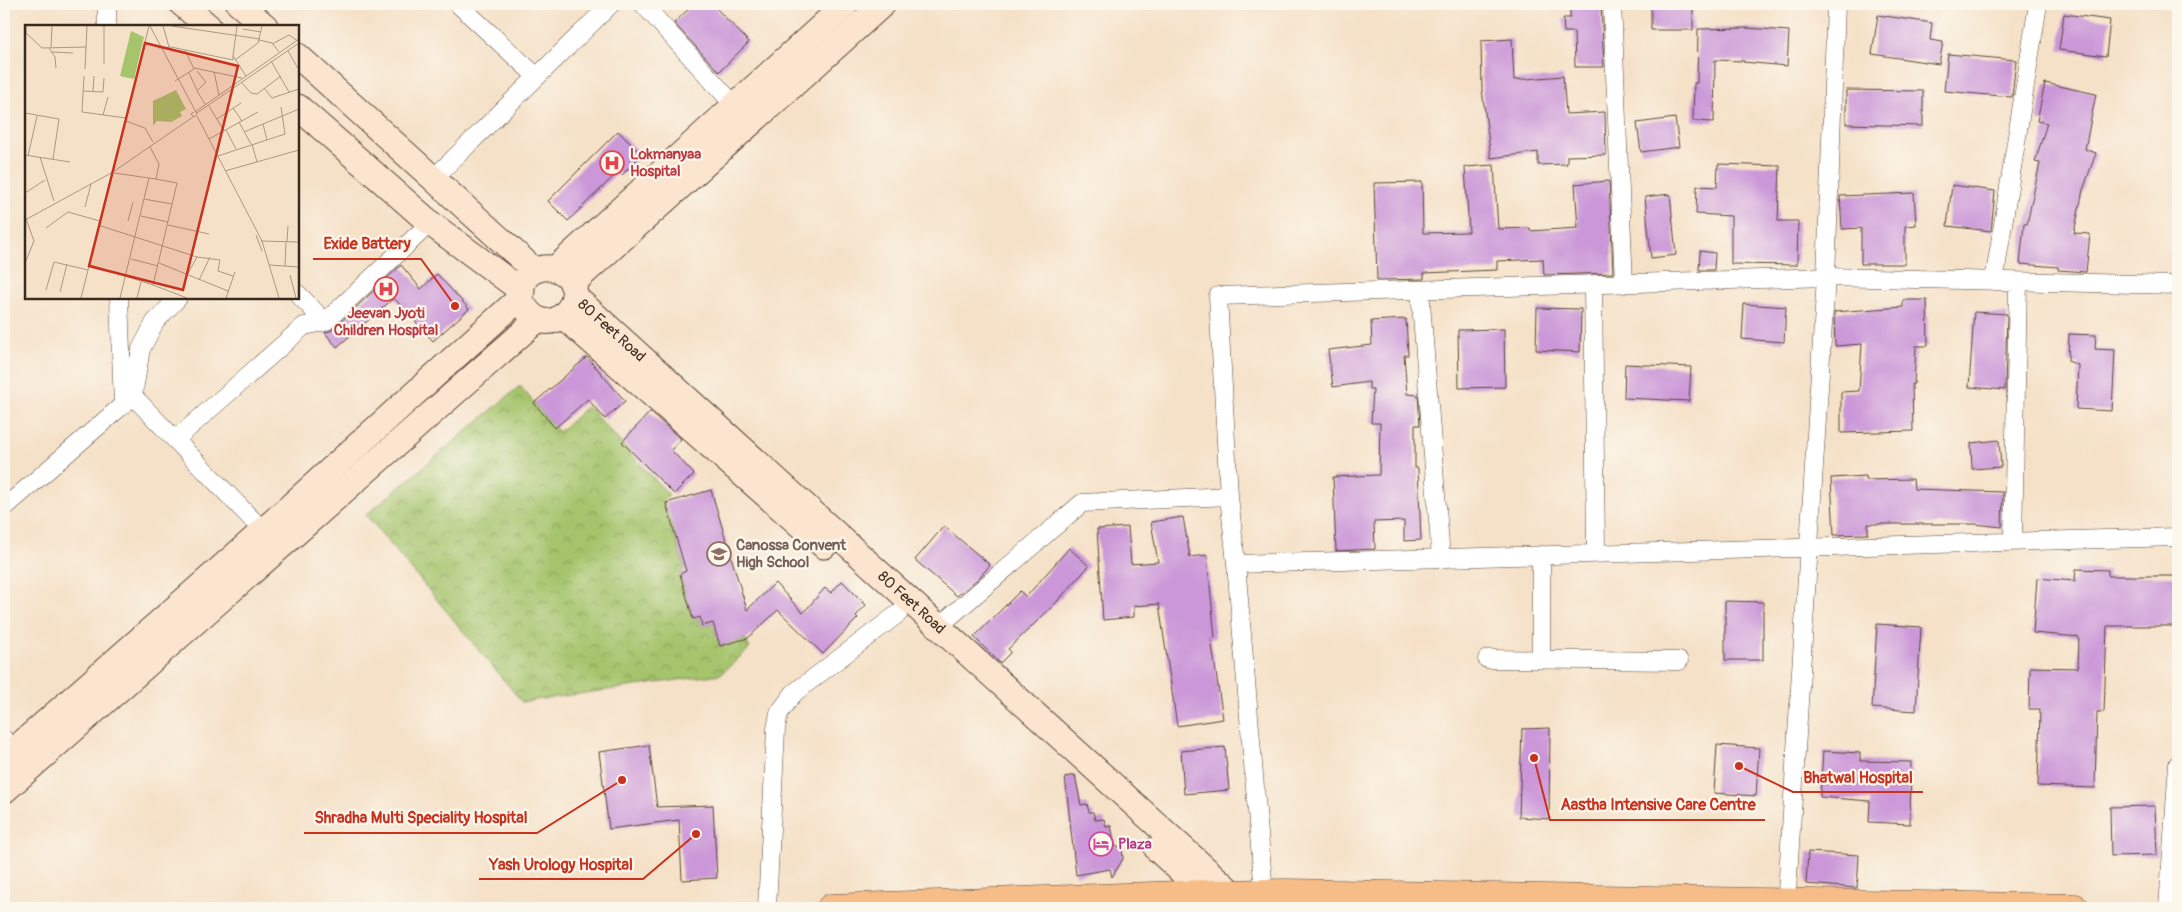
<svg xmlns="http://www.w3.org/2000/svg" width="2182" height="912" font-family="Pangolin,sans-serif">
	<defs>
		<pattern id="park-crowns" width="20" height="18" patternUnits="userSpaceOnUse" patternTransform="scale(1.25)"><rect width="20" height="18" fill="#a5c46c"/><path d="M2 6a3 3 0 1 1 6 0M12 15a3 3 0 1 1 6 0" fill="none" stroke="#889f58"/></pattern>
	</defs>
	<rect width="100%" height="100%" fill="#fbf7ec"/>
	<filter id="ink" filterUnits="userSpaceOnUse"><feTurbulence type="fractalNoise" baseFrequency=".02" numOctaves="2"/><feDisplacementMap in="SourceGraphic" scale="10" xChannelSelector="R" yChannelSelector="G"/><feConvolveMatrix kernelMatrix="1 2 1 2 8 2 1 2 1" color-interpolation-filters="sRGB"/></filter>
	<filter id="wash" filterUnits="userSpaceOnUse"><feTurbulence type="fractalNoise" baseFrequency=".0096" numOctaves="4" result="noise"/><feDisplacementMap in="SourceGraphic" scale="20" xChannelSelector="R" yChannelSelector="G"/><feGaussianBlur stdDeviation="1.12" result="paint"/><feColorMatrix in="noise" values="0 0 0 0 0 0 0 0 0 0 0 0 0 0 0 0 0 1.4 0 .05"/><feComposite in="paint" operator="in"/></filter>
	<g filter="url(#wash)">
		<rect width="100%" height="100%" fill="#f5e1c8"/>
		<path fill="url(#park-crowns)" stroke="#707745" d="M 520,386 L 559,432 L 587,406 L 669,495 L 663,500 L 685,568 L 680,574 L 693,619 L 700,618 L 702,626 L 721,622 L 722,626 L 714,628 L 720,646 L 745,639 L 750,648 L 721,674 L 522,702 L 366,515 Z"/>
		<g id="blocks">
			<path fill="#cb97d8" d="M 694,4 L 712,4 L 749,42 L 719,72 L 674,23 Z
				M 1570,4 L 1601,4 L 1604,67 L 1575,67 L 1574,32 L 1564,32 L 1563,18 L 1570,18 Z
				M 1651,4 L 1693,4 L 1693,30 L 1651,30 Z
				M 2064,14 L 2110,20 L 2106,56 L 2059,50 Z
				M 1878,15 L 1932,23 L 1930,40 L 1943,42 L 1939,64 L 1872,54 Z
				M 1746,28 L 1789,31 L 1787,66 L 1743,62 L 1744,61 L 1715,60 L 1714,122 L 1693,121 L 1694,83 L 1697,83 L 1698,29 Z
				M 1512,39 L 1514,80 L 1563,76 L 1566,114 L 1605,112 L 1606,155 L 1567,156 L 1567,164 L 1538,165 L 1538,152 L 1491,158 L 1482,90 L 1481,41 Z
				M 1948,54 L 2016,60 L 2012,97 L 1944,91 Z
				M 2045,83 L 2096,94 L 2085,149 L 2096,153 L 2083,190 L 2074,233 L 2090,234 L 2086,272 L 2058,270 L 2058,267 L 2020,264 L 2024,224 L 2027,224 L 2040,163 L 2035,162 L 2047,123 L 2037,121 Z
				M 1846,90 L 1923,91 L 1923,126 L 1846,124 Z
				M 1675,118 L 1679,147 L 1641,152 L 1637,123 Z
				M 618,131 L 642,155 L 622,175 L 618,172 L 568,221 L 548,201 Z
				M 1718,164 L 1780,166 L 1778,221 L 1798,221 L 1797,265 L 1731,264 L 1731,216 L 1696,214 L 1697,186 L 1717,187 Z
				M 1494,165 L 1498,229 L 1530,228 L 1530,231 L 1578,228 L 1575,184 L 1609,181 L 1613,273 L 1544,275 L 1543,259 L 1497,261 L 1497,270 L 1424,273 L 1424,279 L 1377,280 L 1374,183 L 1422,182 L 1423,233 L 1469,232 L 1465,167 Z
				M 1952,185 L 1995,191 L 1991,231 L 1947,226 Z
				M 1914,193 L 1916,225 L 1905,226 L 1905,264 L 1861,264 L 1861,228 L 1842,229 L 1840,196 Z
				M 1670,194 L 1676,255 L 1651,258 L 1645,197 Z
				M 1700,251 L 1715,253 L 1714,270 L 1699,270 Z
				M 401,265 L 421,289 L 437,274 L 469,309 L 433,341 L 394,298 L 337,347 L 325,333 L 332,330 Z
				M 1903,300 L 1927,300 L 1928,346 L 1916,346 L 1914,384 L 1912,384 L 1913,431 L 1841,433 L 1841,392 L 1859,391 L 1862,344 L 1835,346 L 1834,312 L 1903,307 Z
				M 1744,304 L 1786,307 L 1784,342 L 1742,339 Z
				M 1537,308 L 1581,309 L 1580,352 L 1536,350 Z
				M 1974,312 L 2007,314 L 2005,390 L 1969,387 Z
				M 1406,319 L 1408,355 L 1404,355 L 1407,394 L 1418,395 L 1420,425 L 1415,425 L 1415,468 L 1418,468 L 1421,540 L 1404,541 L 1404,521 L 1374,522 L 1375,549 L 1336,551 L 1333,477 L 1379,475 L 1380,423 L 1371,423 L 1373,389 L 1369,389 L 1369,382 L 1333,387 L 1328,350 L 1372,345 L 1371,321 Z
				M 1504,329 L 1505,387 L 1459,388 L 1458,330 Z
				M 2069,334 L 2096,335 L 2095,349 L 2115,350 L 2112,411 L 2076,409 L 2078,365 L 2068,361 Z
				M 587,357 L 625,401 L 605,419 L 588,399 L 555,428 L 534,403 Z
				M 1625,364 L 1691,367 L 1689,401 L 1624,398 Z
				M 650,412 L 681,439 L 671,450 L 694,474 L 674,494 L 622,442 Z
				M 1999,440 L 2001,467 L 1972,469 L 1971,443 Z
				M 1866,476 L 1866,480 L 1913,479 L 1914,489 L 2003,492 L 2002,527 L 1975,524 L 1868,524 L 1868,534 L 1834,535 L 1831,478 Z
				M 711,490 L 747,610 L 775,583 L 803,613 L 825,588 L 831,593 L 842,581 L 866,605 L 856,616 L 858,618 L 823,654 L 778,610 L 748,638 L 720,646 L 713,623 L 702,626 L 700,617 L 693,619 L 680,574 L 686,571 L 666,503 Z
				M 1183,517 L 1190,557 L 1207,555 L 1215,638 L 1211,639 L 1223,719 L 1177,726 L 1159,604 L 1134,606 L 1134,617 L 1103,620 L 1097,529 L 1128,527 L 1131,564 L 1158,562 L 1151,522 Z
				M 944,526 L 990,565 L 979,578 L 957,596 L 915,560 Z
				M 1069,548 L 1089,566 L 1054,605 L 1008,649 L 1011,652 L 1000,663 L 974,637 L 1020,591 L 1026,597 Z
				M 2076,569 L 2108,570 L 2108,576 L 2178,576 L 2178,626 L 2107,626 L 2104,712 L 2097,712 L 2095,788 L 2038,786 L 2040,709 L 2029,709 L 2030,667 L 2078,668 L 2079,637 L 2033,633 L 2037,578 L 2075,581 Z
				M 1725,601 L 1763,602 L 1763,660 L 1725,660 Z
				M 1877,624 L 1921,627 L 1916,711 L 1872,708 Z
				M 1550,728 L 1549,819 L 1519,817 L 1522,729 Z
				M 649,745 L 657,807 L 713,805 L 717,878 L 682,880 L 679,820 L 609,829 L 599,752 Z
				M 1717,745 L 1759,748 L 1756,796 L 1714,793 Z
				M 1225,747 L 1229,790 L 1184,794 L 1181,751 Z
				M 1823,751 L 1860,753 L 1860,761 L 1911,762 L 1910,824 L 1869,822 L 1870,801 L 1820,797 Z
				M 1075,775 L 1081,805 L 1087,804 L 1089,812 L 1093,812 L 1095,820 L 1104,819 L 1106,827 L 1111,826 L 1115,846 L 1122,847 L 1123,859 L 1112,877 L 1110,869 L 1076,875 L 1065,777 Z
				M 2155,806 L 2157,855 L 2111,856 L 2110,807 Z
				M 1808,852 L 1859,855 L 1857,888 L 1806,884 Z"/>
		</g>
	</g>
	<g filter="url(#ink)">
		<use href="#blocks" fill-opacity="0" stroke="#574538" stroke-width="1"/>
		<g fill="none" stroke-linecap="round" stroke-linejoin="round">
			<g stroke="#574538" stroke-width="19">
				<path id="street" d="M 107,4 L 107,26
					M 458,4 L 536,76
					M 643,4 L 734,105
					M 1612,4 L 1624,284
					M 433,179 L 611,4
					M 1994,281 L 2038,4
					M 1593,285 L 1596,553
					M 1420,290 L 1441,558
					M 298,294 L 325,322 L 430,223
					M 119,298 L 123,405
					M 133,396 L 141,349 L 155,322 L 178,298
					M 175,440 L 304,326 L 325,322
					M 1229,496 L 1218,296 L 1826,277 L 2178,285
					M 4,508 L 133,396 L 271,539
					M 2013,541 L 2018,282
					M 1541,555 L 1541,659
					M 1236,564 L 1264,893
					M 938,627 L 1082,503 L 1229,496 L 1236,564 L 2178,537
					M 1487,659 L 1679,661
					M 4,739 L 12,764
					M 767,908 L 776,729 L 779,713 L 794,693 L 899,613
					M 1786,908 L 1826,277 L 1836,4
					M 2168,908 L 2178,764"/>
			</g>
			<g stroke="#574538" stroke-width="27">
				<g id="secondary">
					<path d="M 182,4 L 208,26"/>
					<path d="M 239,4 L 265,26"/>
					<path d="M 298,56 L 534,270"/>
					<path d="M 298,107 L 430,223 L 522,291"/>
					<path d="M 555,269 L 846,4"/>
					<path d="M 572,284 L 883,4"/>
					<path id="s1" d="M 574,296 L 1232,893 L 1252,908"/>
					<path d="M 563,316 L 824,546"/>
					<path d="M 4,759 L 263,531 L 520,298 C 521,294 521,287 523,283 C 528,269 546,265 558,270 C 602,288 547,357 520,298"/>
					<path d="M 4,791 L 537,320"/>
					<path d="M 1157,849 L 1221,908"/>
				</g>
			</g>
			<g stroke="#574538" stroke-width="29">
				<path id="primary" d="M 831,908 L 1206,894 L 1287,893 L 2075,908"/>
			</g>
			<use href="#street" stroke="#fff" stroke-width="18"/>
			<use href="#secondary" stroke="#fce5cf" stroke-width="25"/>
			<use href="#primary" stroke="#f7bd88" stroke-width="28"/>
		</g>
	</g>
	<defs>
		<g id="hospital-ring" transform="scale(1.25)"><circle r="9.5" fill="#fbf7ec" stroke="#e0444e" stroke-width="1.5"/><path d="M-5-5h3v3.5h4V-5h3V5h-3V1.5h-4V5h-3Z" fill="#e0444e"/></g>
		<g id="school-ring" transform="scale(1.25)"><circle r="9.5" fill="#fbf7ec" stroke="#8d6e63" stroke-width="1.5"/><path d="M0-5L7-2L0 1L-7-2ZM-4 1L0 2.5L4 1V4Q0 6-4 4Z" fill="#8d6e63"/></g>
		<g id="hotel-ring" transform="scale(1.25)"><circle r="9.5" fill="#fbf7ec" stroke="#d1479c" stroke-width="1.5"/><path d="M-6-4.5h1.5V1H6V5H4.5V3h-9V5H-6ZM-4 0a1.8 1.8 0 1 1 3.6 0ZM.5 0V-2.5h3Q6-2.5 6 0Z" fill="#d1479c"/></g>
	</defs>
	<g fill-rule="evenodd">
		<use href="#hospital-ring" x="612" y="163"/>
		<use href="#hospital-ring" x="386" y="289"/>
		<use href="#school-ring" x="719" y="554"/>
		<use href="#hotel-ring" x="1101" y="844"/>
	</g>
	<g text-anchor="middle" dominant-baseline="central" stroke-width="4.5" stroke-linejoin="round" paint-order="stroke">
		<g font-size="15" font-weight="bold" fill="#be3a42" stroke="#fbf7ec" text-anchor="start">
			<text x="630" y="154">Lokmanyaa<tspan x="630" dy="17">Hospital</tspan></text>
			<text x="386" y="313" text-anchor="middle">Jeevan Jyoti<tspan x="386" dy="17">Children Hospital</tspan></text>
		</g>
		<g font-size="15" fill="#3b2a1e" stroke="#fbf7ec">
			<text stroke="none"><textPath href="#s1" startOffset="51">80 Feet Road</textPath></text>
			<text stroke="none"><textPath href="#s1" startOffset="456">80 Feet Road</textPath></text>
		</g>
		<g font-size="15" font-weight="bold" fill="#785e54" stroke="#fbf7ec" text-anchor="start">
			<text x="736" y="545">Canossa Convent<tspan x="736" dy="17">High School</tspan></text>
		</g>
		<g font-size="15" font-weight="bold" fill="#b23c85" stroke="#fbf7ec" text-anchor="start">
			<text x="1118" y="844">Plaza</text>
		</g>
	</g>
	<g transform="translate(25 25)">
		<rect width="274" height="274" fill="#f5e1c8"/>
		<path d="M 106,6 L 119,12 L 109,54 L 95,51 Z" fill="#a5c46c"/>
		<path d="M 151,65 L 161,84 L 155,87 L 157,91 L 146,97 L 132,96 L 128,101 L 128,76 Z" fill="#a5c46c"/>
		<path fill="none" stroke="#ab9884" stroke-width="1" d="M 1,1 L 1,8 L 17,23 L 61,22M 125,1 L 172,89 L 169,92 L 166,89 L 169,87M 138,1 L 144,22M 147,1 L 235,14M 212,1 L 208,31 L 221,51M 218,4 L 236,7M 234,15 L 247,18 L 254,27M 247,19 L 264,10 L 273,16M 26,22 L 27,1M 24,23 L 30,32 L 31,43M 133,23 L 146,22 L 208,35 L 208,31M 263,26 L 274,45M 27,27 L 48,28M 210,35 L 233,18 L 237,1M 246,36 L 264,67M 79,39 L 79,1M 169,43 L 217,53M 60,44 L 62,1M 172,46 L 181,57 L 172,66 L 180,79M 189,47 L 194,70M 164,48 L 172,65M 59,51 L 57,87 L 101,93M 150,56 L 169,44 L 160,25M 217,58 L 226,68 L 232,69 L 256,51M 239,63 L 247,73 L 274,64M 58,66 L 78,67 L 79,53M 68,66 L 69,51M 184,81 L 199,106M 208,83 L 217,96M 170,87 L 274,14M 0,88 L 34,94 L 28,134M 172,88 L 274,18M 78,90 L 83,72M 172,91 L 237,216 L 254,273M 192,94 L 216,78M 101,96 L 120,103 L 128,117M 214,97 L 226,119M 238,99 L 242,115M 201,105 L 211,124M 219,107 L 274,84M 184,114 L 233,87M 227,119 L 232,137M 0,130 L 45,137M 3,131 L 12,91M 193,131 L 260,109 L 256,82M 15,132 L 29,176M 200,146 L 274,125M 89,148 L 124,153M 0,168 L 20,155M 119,174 L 147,179M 60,182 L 66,159M 0,191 L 9,216 L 0,238M 116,191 L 143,197M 0,195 L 88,147 L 168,92M 103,196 L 108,177M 73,200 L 172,232 L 195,235 L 193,246 L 208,251M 143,200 L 184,209M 21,203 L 43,187 L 75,196M 231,210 L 237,226M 236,216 L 274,217M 262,217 L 263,201M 106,234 L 133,241M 134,238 L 203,266M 63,239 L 128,260 L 152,158 L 131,154M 244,240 L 274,242M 260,241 L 261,217M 162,250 L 172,232M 265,250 L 271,273M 174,255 L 185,232M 128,260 L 162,273M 21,265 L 29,237 L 63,245M 35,267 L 42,239M 56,273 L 124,1M 95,273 L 124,153 L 131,154 L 134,139 L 125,122M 112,273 L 116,257M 201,273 L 210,247"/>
		<path fill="#c8321e" fill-opacity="0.15" stroke="#c8321e" stroke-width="2.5" d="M 120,18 L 213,41 L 158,265 L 64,241 Z"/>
		<rect width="274" height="274" fill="none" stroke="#3b2a1e" stroke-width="2.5"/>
	</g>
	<path fill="none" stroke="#c8321e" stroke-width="2" d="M455 306L421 259H313M1739 766L1793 792H1923M1534 758L1550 820H1765M622 780L537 833H304M696 834L643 879H479"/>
	<g fill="#c8321e" stroke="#fbf7ec" stroke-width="2">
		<circle cx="455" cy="306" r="5"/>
		<circle cx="1739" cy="766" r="5"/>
		<circle cx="1534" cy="758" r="5"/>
		<circle cx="622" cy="780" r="5"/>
		<circle cx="696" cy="834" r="5"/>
	</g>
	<g font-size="16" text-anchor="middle" font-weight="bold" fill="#c8321e" stroke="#fbf7ec" stroke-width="4.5" stroke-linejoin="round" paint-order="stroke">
		<text x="367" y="249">Exide Battery</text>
		<text x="1858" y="783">Bhatwal Hospital</text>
		<text x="1658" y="810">Aastha Intensive Care Centre</text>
		<text x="421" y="823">Shradha Multi Speciality Hospital</text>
		<text x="561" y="870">Yash Urology Hospital</text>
	</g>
	<rect width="2182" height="912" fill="none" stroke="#fbf7ec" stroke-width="20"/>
</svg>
